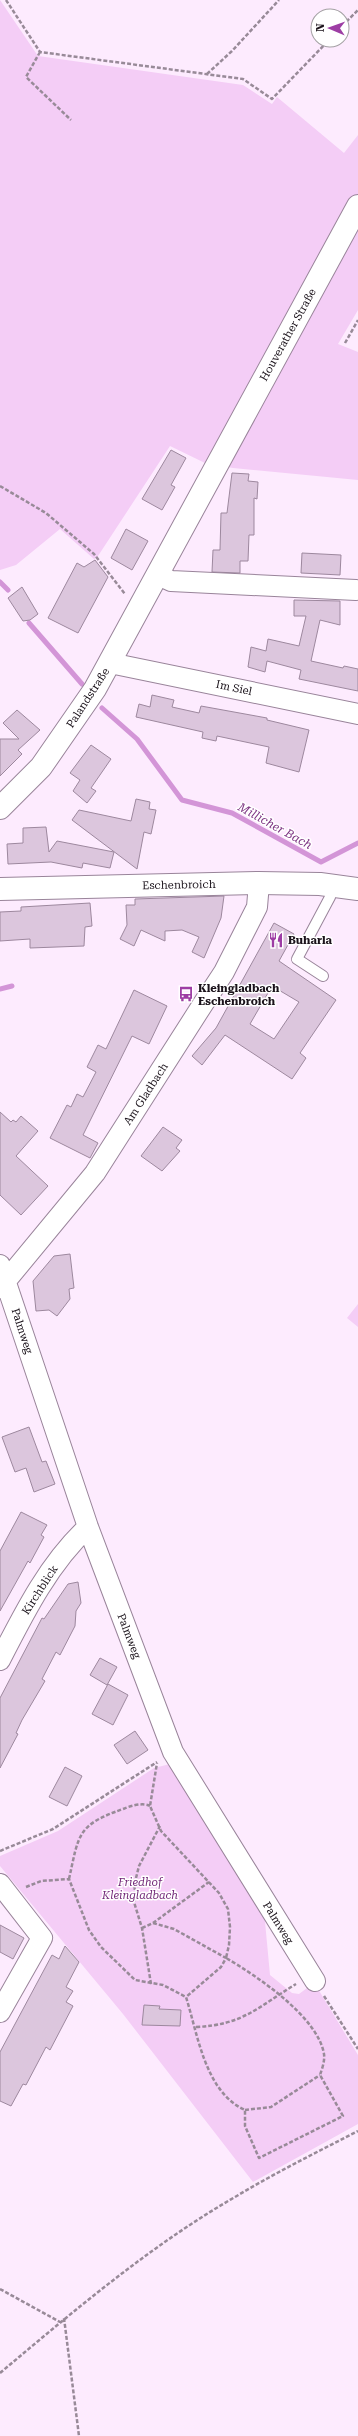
<svg xmlns="http://www.w3.org/2000/svg" width="358" height="2436" font-family="'Roboto Serif',serif">
	<rect width="100%" height="100%" fill="#fdebfe"/>
	<path fill="#f4cdf6" d="M 0,0 L 38,56 L 243,85 L 272,104 L 277,97 L 344,153 L 358,135 L 358,310 L 338,344 L 358,352 L 358,480 L 233,468 L 205,463 L 170,446 L 98,556 L 94,559 L 60,529 L 16,565 L 0,570 Z
		M 358,1304 L 358,1327 L 347,1318 Z
		M 170,1764 L 264,1911 L 270,1975 L 292,1993 L 299,1994 L 307,1988 L 312,1979 L 358,2055 L 358,2124 L 253,2182 L 123,2014 L 0,1866 L 0,1856 L 58,1831 L 154,1768 Z"/>
	<g fill="none" stroke-linecap="round" stroke-linejoin="round">
		<path stroke="#d395d7" stroke-width="5" d="M 0,582 L 8,590
			M 29,623 L 82,684
			M 102,708 L 137,739 L 182,800 L 232,813 L 321,862 L 358,843
			M 0,989 L 12,986"/>
	</g>
	<path fill="#dcc6dd" stroke="#9d889e" fill-rule="evenodd" d="M 171,450 L 186,458 L 171,485 L 175,487 L 162,510 L 142,499 Z
		M 232,473 L 249,474 L 248,481 L 258,482 L 257,499 L 254,498 L 254,535 L 249,535 L 248,561 L 240,561 L 240,573 L 212,572 L 213,550 L 220,550 L 221,513 L 227,513 Z
		M 126,529 L 148,541 L 132,570 L 111,558 Z
		M 302,553 L 341,555 L 340,575 L 301,573 Z
		M 95,560 L 108,577 L 78,633 L 48,618 L 77,563 L 84,567 Z
		M 22,587 L 38,614 L 30,620 L 23,621 L 8,598 Z
		M 294,600 L 340,601 L 340,625 L 320,620 L 311,661 L 343,668 L 344,666 L 358,669 L 358,691 L 299,679 L 301,670 L 267,661 L 265,672 L 248,667 L 251,647 L 266,651 L 268,639 L 299,646 L 306,616 L 294,616 Z
		M 152,695 L 174,700 L 172,707 L 199,713 L 201,706 L 267,718 L 267,720 L 309,730 L 299,772 L 266,763 L 269,747 L 217,736 L 216,741 L 202,738 L 203,732 L 136,717 L 139,704 L 150,707 Z
		M 17,710 L 40,730 L 18,750 L 22,754 L 0,776 L 0,739 L 19,739 L 3,723 Z
		M 91,745 L 111,759 L 91,788 L 96,791 L 87,803 L 73,791 L 80,780 L 70,773 Z
		M 136,799 L 150,802 L 149,809 L 156,810 L 151,834 L 144,832 L 137,869 L 72,820 L 79,810 L 131,821 Z
		M 46,827 L 49,852 L 57,841 L 114,852 L 110,868 L 83,863 L 82,868 L 51,862 L 8,864 L 7,844 L 23,843 L 23,828 Z
		M 224,896 L 221,918 L 204,958 L 192,952 L 199,937 L 182,930 L 165,931 L 165,941 L 141,930 L 134,946 L 120,939 L 127,925 L 126,905 L 135,905 L 135,899 Z
		M 90,903 L 92,926 L 85,927 L 84,946 L 30,948 L 30,939 L 0,941 L 0,912 L 21,911 L 21,907 Z
		M 274,923 L 294,934 L 279,961 L 336,1000 L 300,1053 L 306,1058 L 292,1079 L 225,1035 L 202,1065 L 192,1056 L 216,1028 ZM 272,986 L 299,1002 L 274,1039 L 250,1024 Z
		M 134,990 L 167,1006 L 149,1044 L 132,1036 L 83,1135 L 98,1143 L 90,1158 L 50,1138 L 67,1105 L 71,1107 L 77,1094 L 83,1097 L 96,1072 L 87,1067 L 98,1045 L 106,1049 Z
		M 0,1112 L 11,1122 L 13,1120 L 16,1122 L 21,1116 L 38,1131 L 16,1156 L 48,1186 L 21,1215 L 0,1195 Z
		M 163,1127 L 182,1140 L 176,1148 L 180,1151 L 162,1171 L 141,1156 Z
		M 70,1254 L 74,1288 L 69,1289 L 70,1299 L 57,1316 L 49,1310 L 36,1311 L 33,1281 L 54,1256 Z
		M 29,1427 L 42,1462 L 46,1461 L 55,1484 L 34,1492 L 26,1468 L 15,1472 L 2,1437 Z
		M 21,1512 L 47,1525 L 41,1535 L 44,1537 L 30,1563 L 28,1561 L 0,1611 L 0,1551 Z
		M 78,1582 L 81,1603 L 76,1611 L 75,1626 L 60,1655 L 56,1652 L 42,1679 L 45,1681 L 22,1720 L 16,1733 L 18,1734 L 0,1768 L 0,1698 L 42,1618 L 44,1619 L 68,1584 Z
		M 100,1658 L 117,1667 L 107,1685 L 90,1675 Z
		M 108,1684 L 128,1695 L 113,1725 L 92,1714 Z
		M 135,1731 L 148,1750 L 127,1764 L 114,1745 Z
		M 65,1767 L 82,1776 L 67,1806 L 49,1797 Z
		M 0,1925 L 24,1938 L 13,1959 L 0,1952 Z
		M 65,1946 L 79,1962 L 66,1987 L 73,1991 L 66,2002 L 73,2006 L 50,2050 L 46,2047 L 26,2085 L 23,2084 L 11,2106 L 0,2101 L 0,2052 L 52,1955 L 59,1959 Z
		M 144,2005 L 160,2006 L 159,2009 L 181,2010 L 180,2026 L 142,2025 Z"/>
	<g fill="none" stroke-linecap="round" stroke-linejoin="round">
		<g stroke="#99849a" stroke-width="12">
			<path id="lane" d="M 323,976 L 297,959 L 330,897 L 333,886"/>
		</g>
		<g stroke="#99849a" stroke-width="22">
			<path id="street" d="M 158,575 L 171,581 L 356,590
				M 110,663 L 358,714
				M 0,1265 L 88,1527 L 173,1752 L 315,1981
				M 0,1288 L 95,1173 L 203,1004 L 224,972 L 257,907 L 259,883
				M 0,1660 C 24,1613 49,1563 88,1527
				M 0,1884 L 42,1938 L 0,2012"/>
		</g>
		<g stroke="#99849a" stroke-width="24">
			<path id="secondary" d="M 0,808 L 41,767 L 95,689 L 358,206
				M 0,889 L 259,883 L 320,884 L 358,889"/>
		</g>
		<path stroke="#988a98" stroke-width="2.5" stroke-dasharray="4 2" stroke-linecap="butt" d="M 6,0 L 40,52 L 243,79 L 272,99 L 329,40
			M 342,26 L 358,10
			M 40,52 L 26,77 L 71,120
			M 207,74 L 232,51 L 279,0
			M 345,343 L 358,320
			M 0,486 L 46,513 L 94,554 L 125,594
			M 0,1851 L 53,1829 L 157,1762
			M 69,1879 C 79,1834 77,1825 123,1809 C 130,1806 143,1802 150,1806
			M 26,1887 L 41,1881 L 69,1879 L 89,1930 L 101,1947 L 135,1980 L 163,1985 L 186,1997 C 198,2035 205,2092 245,2110 L 245,2126 L 259,2158 L 343,2116 L 320,2075 C 322,2069 325,2061 324,2054 C 318,2017 257,1976 226,1958 L 229,1945 L 230,1927 L 228,1909 L 219,1893 L 161,1831 L 150,1806 L 157,1763
			M 153,1923 L 174,1929 L 226,1958 L 221,1967 L 186,1997
			M 142,1928 L 153,1923 L 209,1882
			M 151,1984 L 142,1928 L 134,1902 L 135,1882 L 139,1866 L 160,1826
			M 324,1996 L 358,2049
			M 196,2027 C 243,2025 258,2007 296,1984
			M 245,2110 L 271,2107 L 320,2075
			M 0,2289 L 60,2322
			M 64,2318 L 79,2436
			M 0,2373 C 75,2310 150,2246 235,2197 C 275,2173 317,2152 358,2131"/>
		<use href="#lane" stroke="#fff" stroke-width="10"/>
		<use href="#street" stroke="#fff" stroke-width="20"/>
		<use href="#secondary" stroke="#fff" stroke-width="22"/>
	</g>
	<defs>
		<g id="restaurant-bare" transform="scale(1.2)"><path d="M-5-6h1v4h1v-4h1v4h1v-4h1v5L-1.5 .5V6h-2V.5L-5-1ZM5-6V6H3V1.5H1.5Q1.5-4 5-6Z" fill="#9d3da4" stroke="#fff" stroke-width="2.5" paint-order="stroke"/></g>
		<g id="bus-bare" transform="scale(1.2)"><path d="M-5-6H5V4H4V6H2V4H-2V6H-4V4H-5ZM-3.5-4V0h7V-4ZM-3.5 1.2v1.5H-2V1.2ZM2 1.2v1.5H3.5V1.2Z" fill="#9d3da4" stroke="#fff" stroke-width="2.5" paint-order="stroke"/></g>
	</defs>
	<g fill-rule="evenodd">
		<use href="#restaurant-bare" x="276" y="940"/>
		<use href="#bus-bare" x="186" y="994"/>
	</g>
	<g text-anchor="middle" dominant-baseline="central" stroke-width="3" stroke-linejoin="round" paint-order="stroke">
		<g font-size="11" fill="#1b131b" stroke="#fff">
			<text transform="translate(288 335) rotate(-61)">Houverather Straße</text>
			<text transform="translate(234 688) rotate(12)">Im Siel</text>
			<text transform="translate(88 698) rotate(-57)">Palandstraße</text>
			<text transform="translate(179 885) rotate(-1)">Eschenbroich</text>
			<text transform="translate(146 1094) rotate(-57)">Am Gladbach</text>
			<text transform="translate(22 1331) rotate(72)">Palmweg</text>
			<text transform="translate(40 1590) rotate(-57)">Kirchblick</text>
			<text transform="translate(129 1636) rotate(69)">Palmweg</text>
			<text transform="translate(278 1923) rotate(58)">Palmweg</text>
		</g>
		<g font-size="11" font-weight="bold" fill="#1b131b" stroke="#fff" text-anchor="start">
			<text x="288" y="940">Buharla</text>
			<text x="198" y="988">Kleingladbach<tspan x="198" dy="13">Eschenbroich</tspan></text>
		</g>
		<g font-size="11" font-style="italic" fill="#722878" stroke="#fff">
			<text x="140" y="1882">Friedhof<tspan x="140" dy="13">Kleingladbach</tspan></text>
		</g>
		<g font-size="12" font-style="italic" fill="#7d3483" stroke="#fff">
			<text transform="translate(275 826) rotate(29)">Millicher Bach</text>
		</g>
	</g>
	<g transform="translate(330 28) rotate(272)"><circle r="19" fill="#ffffff" stroke="#a4a1a4"/>
	<path d="M0-3L7 15L0 10L-7 15Z" fill="#9d3da4"/>
	<text y="-6" font-size="11" font-weight="bold" text-anchor="middle" fill="#1b131b">N</text>
	</g>
</svg>
